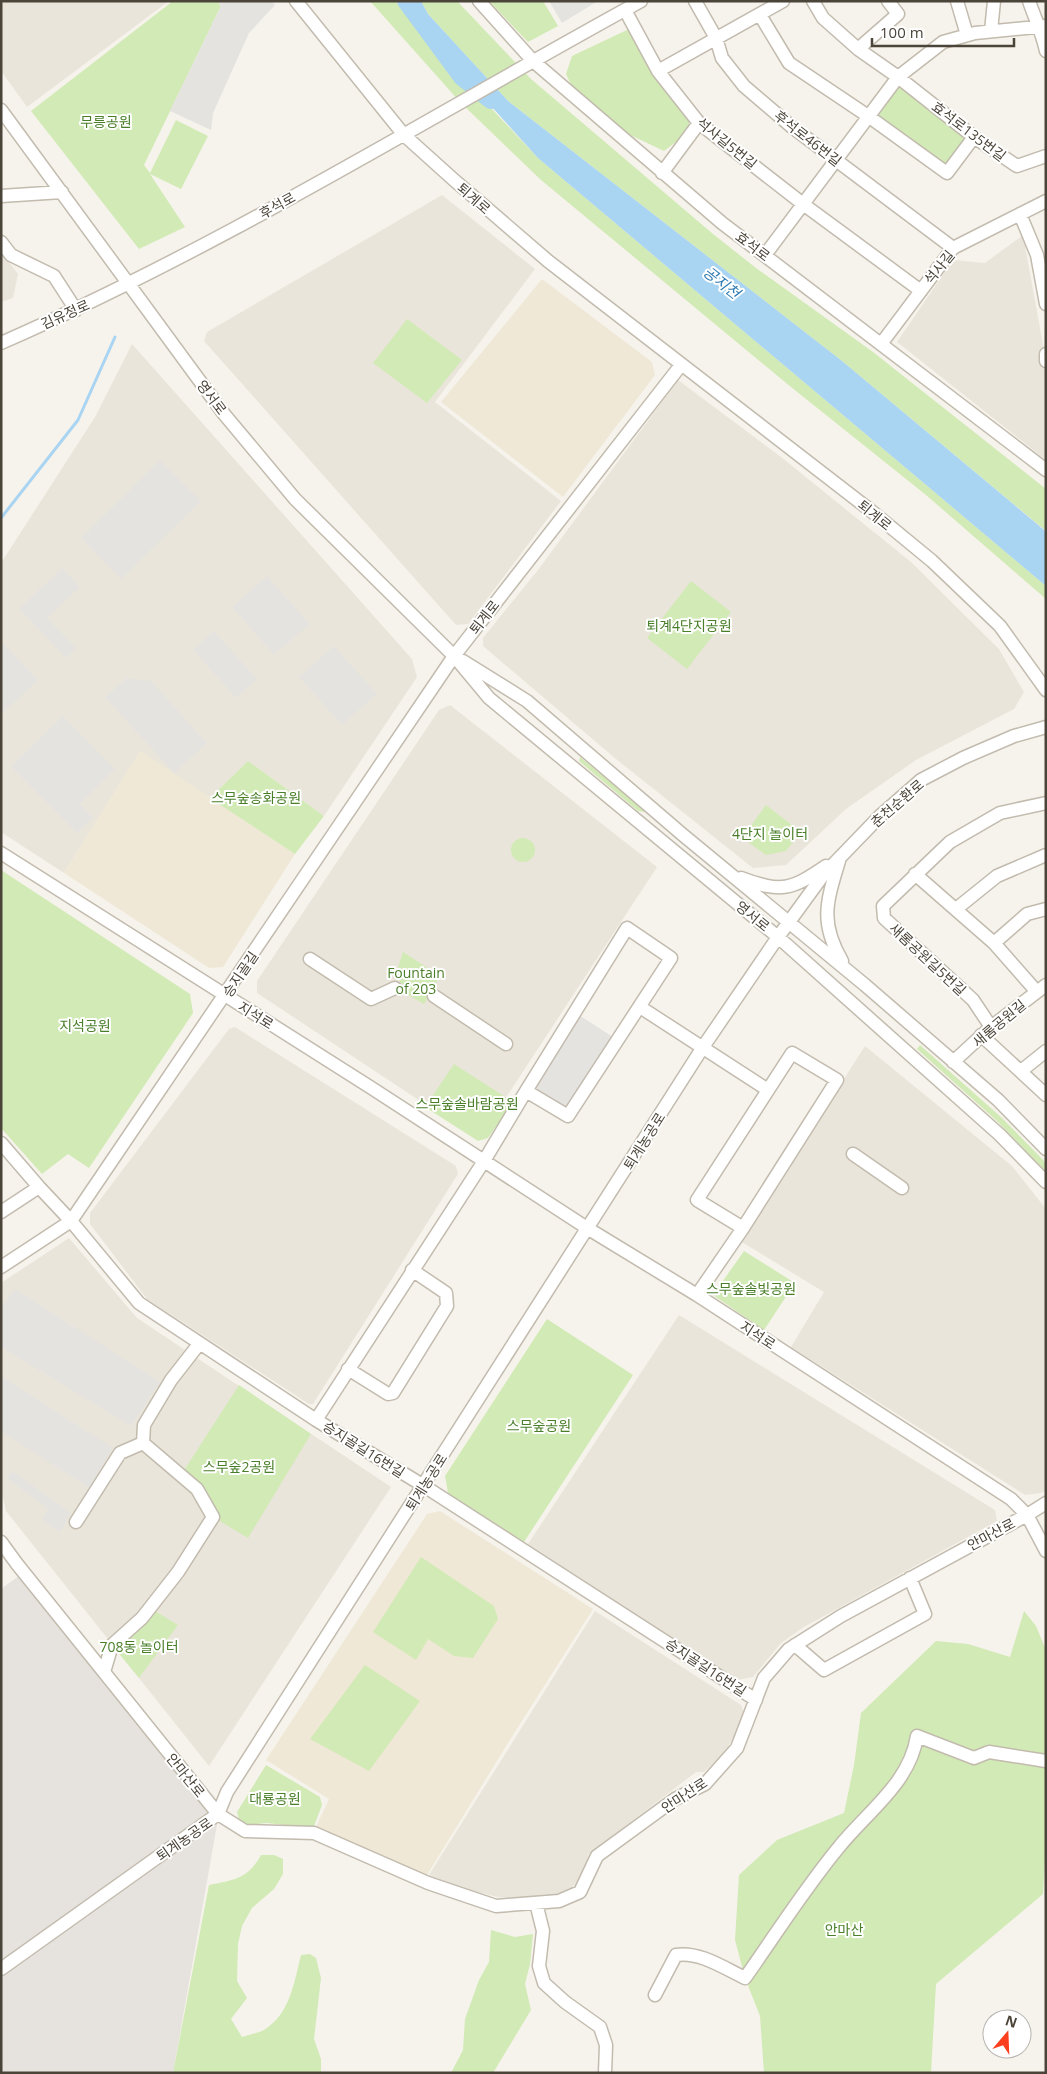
<svg xmlns="http://www.w3.org/2000/svg" width="1047" height="2074" font-family="'Open Sans','Noto Sans KR',sans-serif">
	<rect width="100%" height="100%" fill="#f6f3ec"/>
	<path fill="#eae5da" d="M 1,1 L 169,1 L 27,107 L 1,71 Z
		M 442,195 L 535,269 L 435,402 L 561,501 L 468,624 L 456,625 L 204,341 L 207,332 Z
		M 1023,235 L 1046,361 L 1046,460 L 897,342 L 953,260 L 985,263 Z
		M 1,252 L 18,274 L 13,298 L 1,302 Z
		M 132,344 L 412,659 L 417,677 L 324,816 L 248,761 L 210,798 L 140,752 L 64,873 L 1,832 L 1,563 L 95,417 Z
		M 678,380 L 781,457 L 911,562 L 999,649 L 1024,692 L 1014,709 L 916,760 L 846,809 L 786,865 L 753,868 L 616,759 L 483,646 L 483,638 L 538,570 Z
		M 450,705 L 657,867 L 484,1131 L 473,1136 L 257,993 L 257,981 L 439,710 Z
		M 235,1027 L 456,1166 L 458,1174 L 313,1404 L 309,1404 L 147,1299 L 90,1224 L 90,1213 L 229,1029 Z
		M 865,1046 L 1012,1166 L 1046,1209 L 1046,1490 L 1041,1493 L 1025,1495 L 791,1347 L 824,1292 L 740,1241 Z
		M 69,1238 L 137,1318 L 391,1487 L 209,1766 L 6,1511 L 1,1489 L 1,1283 Z
		M 679,1315 L 995,1510 L 997,1521 L 804,1627 L 781,1643 L 753,1677 L 737,1680 L 528,1544 Z
		M 595,1611 L 741,1705 L 745,1716 L 725,1752 L 704,1772 L 696,1772 L 589,1854 L 581,1874 L 573,1887 L 556,1894 L 526,1898 L 498,1897 L 452,1886 L 429,1875 Z"/>
	<path fill="#e6e2dd" d="M 23,1573 L 218,1819 L 173,2073 L 1,2073 L 1,1589 Z"/>
	<path fill="#efe8d6" d="M 542,279 L 652,362 L 655,375 L 563,497 L 441,402 Z
		M 140,751 L 295,854 L 223,967 L 209,968 L 64,873 Z
		M 440,1511 L 593,1609 L 508,1743 L 427,1875 L 316,1827 L 329,1799 L 266,1760 L 427,1514 Z"/>
	<path fill="#d2eab5" d="M 173,1 L 217,1 L 221,6 L 144,165 L 150,173 L 176,120 L 208,136 L 181,189 L 150,174 L 185,227 L 139,249 L 31,111 Z
		M 370,1 L 395,1 L 462,77 L 538,158 L 1046,586 L 1046,599 L 926,495 L 791,387 L 541,180 L 460,102 Z
		M 421,1 L 457,1 L 531,79 L 713,234 L 756,268 L 873,352 L 1046,489 L 1046,531 L 842,361 L 508,101 L 428,14 Z
		M 489,1 L 543,1 L 558,26 L 528,42 Z
		M 629,29 L 689,119 L 689,132 L 664,151 L 624,132 L 573,89 L 566,74 L 572,56 Z
		M 898,84 L 966,137 L 945,167 L 878,115 Z
		M 407,319 L 462,360 L 427,403 L 373,363 Z
		M 691,581 L 731,612 L 687,669 L 647,638 Z
		M 580,757 L 644,809 L 644,812 L 638,811 L 579,761 Z
		M 248,761 L 324,816 L 295,854 L 210,798 Z
		M 766,805 L 801,832 L 786,851 L 766,855 L 742,838 Z
		M511 850a12 12 0 1 1 24 0a12 12 0 1 1-24 0Z
		M 1,870 L 190,994 L 193,1013 L 89,1168 L 68,1154 L 42,1174 L 1,1128 Z
		M 403,952 L 440,976 L 424,1004 L 403,992 L 397,971 Z
		M 920,1045 L 1002,1118 L 1046,1163 L 1046,1172 L 998,1122 L 917,1049 Z
		M 454,1064 L 513,1102 L 488,1138 L 478,1141 L 425,1107 Z
		M 744,1251 L 795,1283 L 764,1330 L 713,1295 Z
		M 547,1319 L 633,1375 L 524,1542 L 448,1493 L 445,1476 Z
		M 239,1385 L 311,1434 L 248,1538 L 213,1517 L 181,1475 Z
		M 421,1557 L 494,1606 L 498,1619 L 473,1658 L 454,1656 L 428,1639 L 416,1660 L 373,1632 Z
		M 150,1608 L 178,1625 L 139,1678 L 112,1645 Z
		M 1024,1611 L 1036,1626 L 1046,1650 L 1046,1842 L 1043,1894 L 936,1984 L 931,2073 L 764,2073 L 760,2016 L 745,1978 L 735,1940 L 739,1875 L 777,1840 L 844,1813 L 854,1765 L 861,1713 L 936,1641 L 968,1644 L 1010,1657 Z
		M 365,1665 L 420,1701 L 369,1771 L 310,1739 Z
		M 266,1765 L 320,1797 L 322,1805 L 314,1826 L 301,1827 L 267,1823 L 246,1825 L 239,1820 L 237,1812 Z
		M 261,1855 L 274,1855 L 283,1859 L 283,1874 L 274,1889 L 252,1908 L 242,1926 L 238,1944 L 237,1981 L 247,1998 L 231,2019 L 242,2037 C 249,2035 258,2033 264,2030 C 290,2014 294,1983 301,1955 L 310,1954 L 316,1958 L 321,1978 L 314,2039 L 321,2059 L 321,2073 L 173,2073 L 209,1885 C 234,1880 248,1879 261,1855 Z
		M 491,1930 L 515,1937 L 533,1934 L 530,1964 L 525,1984 L 531,2010 L 493,2073 L 451,2073 L 463,2050 L 465,2019 L 479,1980 L 489,1962 Z"/>
	<path fill="#e5e3e0" d="M 217,1 L 272,1 L 275,5 L 249,33 L 213,113 L 211,130 L 170,111 L 221,6 Z
		M 549,1 L 598,1 L 562,23 Z
		M 160,460 L 201,501 L 121,579 L 81,538 Z
		M 62,568 L 80,587 L 47,618 L 76,648 L 66,658 L 19,609 Z
		M 267,576 L 310,624 L 274,655 L 232,607 Z
		M 214,631 L 257,679 L 236,698 L 193,650 Z
		M 1,641 L 38,680 L 1,715 Z
		M 334,646 L 377,694 L 342,725 L 299,677 Z
		M 127,678 L 151,681 L 207,743 L 174,773 L 105,697 Z
		M 63,716 L 115,769 L 80,804 L 93,818 L 77,833 L 11,766 Z
		M 579,1015 L 613,1037 L 568,1110 L 533,1088 Z
		M 15,1289 L 160,1382 L 131,1426 L 1,1347 L 1,1308 Z
		M 1,1376 L 113,1448 L 89,1488 L 1,1431 Z
		M 12,1471 L 71,1513 L 60,1532 L 42,1520 L 48,1509 L 7,1478 Z"/>
	<path fill="#a9d4f2" d="M 396,1 L 421,1 L 428,14 L 508,101 L 842,361 L 1043,529 L 1046,532 L 1046,586 L 538,158 Z"/>
	<g fill="none" stroke-linecap="round" stroke-linejoin="round">
		<path stroke="#a9d4f2" stroke-width="3" d="M 1,518 L 78,420 L 115,337"/>
		<path stroke="#a9d4f2" stroke-width="18" d="M 406,1 L 462,77 L 491,100"/>
		<g stroke="#c2bbae" stroke-width="15">
			<path id="minor" d="M 296,1 L 404,135 L 454,180 L 548,261 L 870,510 L 932,561 L 1000,626 L 1046,690
				M 479,1 L 533,61 L 722,223 L 1046,470
				M 695,1 L 716,38 L 722,58 L 744,86 L 792,127 L 953,248
				M 813,1 L 823,18 L 858,49 L 898,77 L 974,137 L 1017,166 L 1046,156
				M 957,1 L 967,35
				M 1029,1 C 1035,19 1042,32 1046,51
				M 625,10 L 658,71 L 699,123 L 803,204 L 921,291
				M 760,15 L 789,63 L 868,116 L 947,173 L 974,137
				M 991,31 L 994,1
				M 858,49 L 898,14 L 888,1
				M 658,71 L 783,1
				M 1,110 L 224,414 L 295,499 L 454,656 L 489,698 L 778,937 L 1000,1135 L 1046,1182
				M 662,173 L 699,123
				M 1,196 L 62,192
				M 1020,214 L 1037,255 L 1046,304
				M 1,242 L 11,255 L 54,276 L 76,310
				M 765,255 L 898,77 L 943,42 L 975,33 L 1046,26
				M 1,343 C 223,246 429,117 641,1
				M 881,344 L 953,248 L 1046,201
				M 1046,354 L 1046,361
				M 463,661 L 527,701 L 683,835 L 865,985 L 998,1100 L 1046,1149
				M 1,853 L 370,1087 L 587,1228 L 697,1295 L 1011,1499 L 1027,1515 L 1046,1551
				M 839,861 C 827,901 819,922 842,961
				M 915,874 L 994,943 L 1037,992
				M 741,878 C 782,893 791,890 826,866
				M 956,909 L 997,876 L 1046,855
				M 994,943 L 1027,914 L 1046,909
				M 310,959 L 371,999 L 395,988
				M 434,996 L 506,1044
				M 640,1007 L 768,1090
				M 991,1027 L 973,1000 L 884,918 L 883,906 L 950,842 L 1000,813 L 1046,803
				M 981,1035 L 1046,1095
				M 953,1062 L 991,1027 L 1046,985
				M 1021,1071 L 1046,1051
				M 1,1143 L 39,1187 L 71,1221 L 139,1303 L 316,1420 L 424,1486 L 756,1700
				M 853,1154 L 902,1188
				M 1,1212 L 39,1187
				M 1,1267 L 71,1221 L 454,656 L 681,365
				M 697,1295 L 743,1228 L 837,1080 L 792,1053 L 697,1200 L 743,1228
				M 348,1369 L 388,1394 L 393,1393 L 447,1306 L 446,1293 L 412,1270
				M 316,1420 L 484,1161 L 526,1091 L 627,928 L 671,958 L 568,1116 L 526,1091
				M 76,1522 L 120,1453 L 143,1443 L 144,1425 L 171,1380 L 199,1344
				M 1,1542 L 17,1564 L 218,1814 L 245,1831 L 314,1833 L 428,1883 L 496,1906 L 559,1901 L 580,1892 L 597,1856 L 675,1799 L 705,1784 L 737,1748 L 764,1678 L 789,1649 L 841,1616 L 1027,1515 L 1046,1503
				M 795,1645 L 824,1670 L 925,1614 L 910,1578
				M 104,1672 L 112,1645 L 142,1618 L 178,1572 L 213,1517 L 197,1489 L 143,1443
				M 536,1903 L 543,1931 L 539,1966 L 544,1983 L 565,2002 L 600,2027 L 606,2045 L 605,2073
				M 1,1969 L 218,1814 L 227,1792 L 703,1047 L 778,937 L 824,874 L 880,816 L 921,780 L 963,758 L 1014,736 L 1046,727
				M 655,1995 L 676,1955 C 699,1951 724,1968 745,1978 C 776,1934 805,1888 839,1847 C 867,1812 910,1783 917,1736 L 974,1758 L 989,1752 L 1046,1761"/>
		</g>
		<use href="#minor" stroke="#fff" stroke-width="12"/>
	</g>
	<g text-anchor="middle" dominant-baseline="central" stroke-width="4" stroke-linejoin="round" paint-order="stroke">
		<g font-size="14" fill="#4a7f2a" stroke="#fff">
			<text x="106" y="121">무릉공원</text>
			<text x="689" y="625">퇴계4단지공원</text>
			<text x="256" y="797">스무숲송화공원</text>
			<text x="770" y="833">4단지 놀이터</text>
			<text x="416" y="972">Fountain<tspan x="416" dy="16">of 203</tspan></text>
			<text x="85" y="1025">지석공원</text>
			<text x="467" y="1103">스무숲솔바람공원</text>
			<text x="751" y="1288">스무숲솔빛공원</text>
			<text x="539" y="1425">스무숲공원</text>
			<text x="239" y="1466">스무숲2공원</text>
			<text x="139" y="1646">708동 놀이터</text>
			<text x="275" y="1798">대룡공원</text>
			<text x="844" y="1929">안마산</text>
		</g>
		<g font-size="14" fill="#4b4439" stroke="#fff">
			<text transform="translate(969 131) rotate(37)">효석로135번길</text>
			<text transform="translate(808 138) rotate(38)">후석로46번길</text>
			<text transform="translate(727 143) rotate(39)">석사길5번길</text>
			<text transform="translate(474 198) rotate(41)">퇴계로</text>
			<text transform="translate(277 205) rotate(-29)">후석로</text>
			<text transform="translate(753 246) rotate(37)">효석로</text>
			<text transform="translate(939 267) rotate(-51)">석사길</text>
			<text transform="translate(65 314) rotate(-24)">김유정로</text>
			<text transform="translate(212 397) rotate(53)">영서로</text>
			<text transform="translate(875 515) rotate(39)">퇴계로</text>
			<text transform="translate(484 617) rotate(-52)">퇴계로</text>
			<text transform="translate(897 803) rotate(-41)">춘천순환로</text>
			<text transform="translate(753 916) rotate(39)">영서로</text>
			<text transform="translate(928 959) rotate(43)">새롬공원길5번길</text>
			<text transform="translate(240 974) rotate(-56)">승지골길</text>
			<text transform="translate(256 1015) rotate(32)">지석로</text>
			<text transform="translate(999 1023) rotate(-40)">새롬공원길</text>
			<text transform="translate(644 1141) rotate(-58)">퇴계농공로</text>
			<text transform="translate(758 1335) rotate(33)">지석로</text>
			<text transform="translate(364 1449) rotate(32)">승지골길16번길</text>
			<text transform="translate(426 1482) rotate(-58)">퇴계농공로</text>
			<text transform="translate(991 1534) rotate(-28)">안마산로</text>
			<text transform="translate(706 1667) rotate(33)">승지골길16번길</text>
			<text transform="translate(186 1775) rotate(51)">안마산로</text>
			<text transform="translate(684 1795) rotate(-33)">안마산로</text>
			<text transform="translate(184 1839) rotate(-35)">퇴계농공로</text>
		</g>
		<g font-size="15" font-style="italic" fill="#2e7ab2" stroke="#fff">
			<text transform="translate(722 282) rotate(38)">공지천</text>
		</g>
	</g>
	<rect width="1047" height="2074" fill="none" stroke="#4b4439" stroke-width="5"/>
	<g transform="translate(1007 2034) rotate(19)"><circle r="24" fill="#ffffff" stroke="#b7b4b0"/>
	<path d="M0-4L9 19L0 12L-9 19Z" fill="#fc3f1d"/>
	<text y="-8" font-size="14" font-weight="bold" text-anchor="middle" fill="#4b4439">N</text>
	</g>
	<path d="M872 38v8h142v-8" fill="none" stroke="#4b4439" stroke-width="2.5"/>
	<text x="880" y="38" font-size="15" fill="#4b4439" stroke="#ffffff" stroke-width="4" paint-order="stroke">100 m</text>
</svg>
